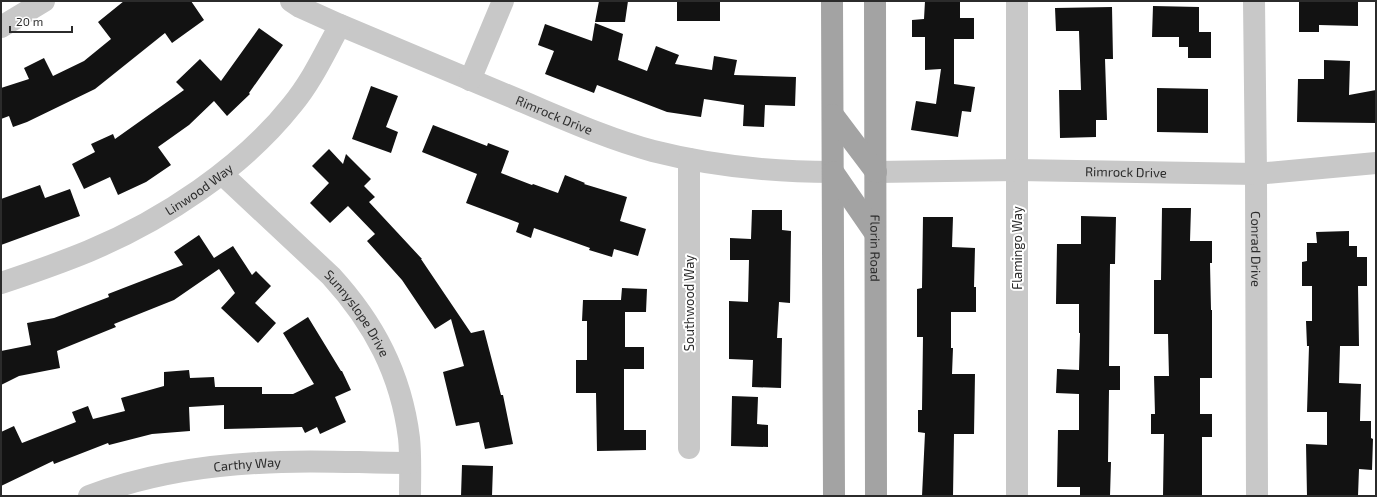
<svg xmlns="http://www.w3.org/2000/svg" width="1377" height="497" font-family="'Exo 2',sans-serif">
	<rect width="100%" height="100%" fill="#fff"/>
	<path fill="#121212" d="M 124,1 L 191,1 L 204,20 L 172,43 L 165,33 L 95,89 L 27,122 L 13,127 L 9,116 L 1,119 L 1,88 L 29,79 L 24,68 L 44,58 L 53,76 L 84,61 L 111,39 L 98,22 Z
		M 599,1 L 628,1 L 625,22 L 595,22 Z
		M 677,1 L 720,1 L 720,21 L 677,21 Z
		M 925,1 L 960,1 L 960,18 L 974,18 L 974,39 L 954,39 L 954,84 L 975,87 L 971,112 L 962,111 L 958,137 L 911,130 L 916,101 L 936,104 L 941,69 L 925,70 L 925,37 L 912,37 L 912,20 L 924,19 Z
		M 1299,1 L 1358,1 L 1358,26 L 1319,25 L 1319,32 L 1299,32 Z
		M 1153,6 L 1199,7 L 1199,32 L 1211,32 L 1211,58 L 1188,58 L 1188,47 L 1179,47 L 1179,37 L 1152,37 Z
		M 1112,7 L 1113,59 L 1105,59 L 1107,120 L 1096,120 L 1096,137 L 1060,138 L 1059,90 L 1081,90 L 1079,31 L 1056,31 L 1055,8 Z
		M 595,23 L 623,34 L 618,60 L 647,71 L 656,46 L 679,55 L 675,64 L 712,70 L 714,56 L 737,60 L 734,75 L 796,77 L 795,106 L 765,105 L 764,127 L 743,126 L 744,105 L 704,99 L 701,117 L 667,112 L 597,85 L 594,93 L 545,74 L 554,51 L 538,45 L 545,24 L 592,41 Z
		M 259,28 L 283,45 L 249,93 L 250,94 L 227,116 L 214,101 L 189,125 L 158,147 L 171,165 L 146,182 L 118,195 L 110,177 L 84,189 L 72,164 L 95,152 L 91,144 L 113,134 L 115,139 L 184,90 L 176,82 L 200,59 L 221,81 Z
		M 1324,60 L 1350,61 L 1349,95 L 1376,90 L 1376,123 L 1297,122 L 1298,79 L 1324,79 Z
		M 371,86 L 398,96 L 386,127 L 398,132 L 391,153 L 352,139 Z
		M 1157,88 L 1208,89 L 1208,133 L 1157,132 Z
		M 433,125 L 487,146 L 488,143 L 509,151 L 501,173 L 532,185 L 533,184 L 558,193 L 565,175 L 585,183 L 584,184 L 627,197 L 620,221 L 646,229 L 638,256 L 614,249 L 612,257 L 589,250 L 590,248 L 534,228 L 531,238 L 516,232 L 519,223 L 466,203 L 477,174 L 422,152 Z
		M 329,149 L 343,164 L 346,154 L 371,179 L 364,186 L 375,197 L 369,202 L 422,259 L 421,259 L 471,333 L 484,330 L 501,395 L 503,395 L 513,444 L 485,449 L 479,422 L 456,426 L 443,372 L 464,366 L 451,319 L 435,329 L 402,280 L 367,241 L 375,234 L 348,206 L 330,223 L 310,203 L 329,183 L 312,166 Z
		M 40,185 L 45,198 L 70,189 L 80,216 L 1,245 L 1,199 Z
		M 1162,208 L 1191,208 L 1190,241 L 1212,241 L 1212,263 L 1210,263 L 1211,310 L 1212,310 L 1212,378 L 1200,378 L 1200,414 L 1212,414 L 1212,437 L 1202,437 L 1202,496 L 1163,496 L 1164,434 L 1151,434 L 1151,414 L 1155,414 L 1154,376 L 1169,376 L 1168,334 L 1154,334 L 1154,280 L 1161,280 Z
		M 752,210 L 782,210 L 782,230 L 791,231 L 790,303 L 779,302 L 777,338 L 782,338 L 781,388 L 752,387 L 753,360 L 729,359 L 729,301 L 748,302 L 749,260 L 730,260 L 730,238 L 751,239 Z
		M 1081,216 L 1116,217 L 1115,264 L 1110,264 L 1109,366 L 1120,366 L 1120,390 L 1109,390 L 1108,462 L 1111,462 L 1110,496 L 1080,496 L 1080,487 L 1057,487 L 1058,430 L 1079,430 L 1079,394 L 1056,393 L 1057,369 L 1079,370 L 1080,333 L 1079,333 L 1079,304 L 1056,304 L 1057,244 L 1081,244 Z
		M 923,217 L 953,217 L 952,247 L 975,248 L 974,287 L 976,287 L 976,312 L 951,312 L 951,348 L 953,348 L 952,374 L 975,374 L 974,434 L 954,434 L 953,496 L 922,496 L 925,433 L 918,432 L 918,410 L 922,410 L 923,337 L 917,337 L 917,289 L 922,288 Z
		M 1349,231 L 1349,246 L 1357,246 L 1357,257 L 1367,257 L 1367,286 L 1358,286 L 1359,346 L 1340,346 L 1339,383 L 1361,384 L 1360,421 L 1371,421 L 1371,438 L 1373,439 L 1372,470 L 1359,469 L 1358,496 L 1307,496 L 1306,444 L 1327,445 L 1327,412 L 1307,412 L 1309,346 L 1307,346 L 1306,321 L 1312,321 L 1312,286 L 1302,286 L 1302,262 L 1307,261 L 1307,243 L 1317,243 L 1316,232 Z
		M 199,235 L 214,258 L 233,246 L 252,275 L 256,271 L 271,286 L 255,303 L 276,323 L 258,343 L 221,308 L 235,293 L 219,269 L 174,300 L 114,324 L 116,327 L 57,351 L 60,368 L 19,376 L 1,385 L 1,351 L 31,345 L 27,323 L 54,318 L 109,297 L 108,294 L 183,265 L 174,252 Z
		M 622,288 L 647,289 L 646,312 L 625,312 L 625,347 L 644,347 L 644,369 L 624,369 L 624,430 L 646,430 L 646,450 L 597,451 L 596,393 L 576,393 L 576,360 L 587,360 L 587,321 L 582,321 L 583,300 L 621,300 Z
		M 308,317 L 341,371 L 342,371 L 351,390 L 335,397 L 346,422 L 320,434 L 317,427 L 305,433 L 302,427 L 224,429 L 224,405 L 189,407 L 190,431 L 152,434 L 109,445 L 108,443 L 54,464 L 53,461 L 1,486 L 1,432 L 14,426 L 22,443 L 76,422 L 72,412 L 88,406 L 93,419 L 125,411 L 121,398 L 164,386 L 164,372 L 189,370 L 190,378 L 214,377 L 215,387 L 262,387 L 262,394 L 293,394 L 314,384 L 283,333 Z
		M 732,396 L 758,397 L 757,424 L 768,425 L 768,447 L 731,446 Z
		M 462,465 L 493,466 L 492,496 L 461,496 Z"/>
	<g fill="none" stroke-linecap="round" stroke-linejoin="round">
		<g stroke="#c8c8c8" stroke-width="22">
			<path id="s1" d="M 291,1 L 300,7 L 340,25 C 400,50 460,76 521,101 C 564,119 608,139 653,151 C 712,166 772,172 833,172"/>
			<path d="M 1017,1 L 1017,496"/>
			<path id="s2" d="M 1254,1 L 1256,174 L 1257,496"/>
			<path d="M 1,27 L 44,1"/>
			<path d="M 470,80 L 503,1"/>
			<path id="s3" d="M 876,172 L 1017,170 L 1256,174 L 1376,163"/>
			<path id="s4" d="M 222,174 L 331,276 C 374,323 401,374 409,438 C 411,457 410,477 410,496"/>
			<path id="s5" d="M 1,283 C 31,273 60,263 89,251 C 163,220 242,168 292,105 C 312,81 325,52 340,25"/>
			<path d="M 689,448 L 689,159"/>
			<path id="s6" d="M 89,496 C 143,476 200,466 258,463 C 308,459 359,463 410,463"/>
		</g>
		<g stroke="#a3a3a3" stroke-width="22">
			<path d="M 832,1 L 834,496"/>
			<path id="s7" d="M 875,1 L 876,496"/>
			<path d="M 833,115 L 876,172"/>
			<path d="M 833,172 L 875,233"/>
		</g>
	</g>
	<g text-anchor="middle" dominant-baseline="central" stroke-width="4" stroke-linejoin="round" paint-order="stroke">
		<g font-size="13" fill="#2b2b2b" stroke="#fff">
			<text stroke="none"><textPath href="#s1" startOffset="287">Rimrock Drive</textPath></text>
			<text stroke="none"><textPath href="#s3" startOffset="250">Rimrock Drive</textPath></text>
			<text stroke="none"><textPath href="#s5" startOffset="220">Linwood Way</textPath></text>
			<text stroke="none"><textPath href="#s7" startOffset="247">Florin Road</textPath></text>
			<text transform="translate(1017 248) rotate(-90)">Flamingo Way</text>
			<text stroke="none"><textPath href="#s2" startOffset="248">Conrad Drive</textPath></text>
			<text transform="translate(689 303) rotate(-90)">Southwood Way</text>
			<text stroke="none"><textPath href="#s4" startOffset="195">Sunnyslope Drive</textPath></text>
			<text stroke="none"><textPath href="#s6" startOffset="162">Carthy Way</textPath></text>
		</g>
	</g>
	<rect width="1377" height="497" fill="none" stroke="#2b2b2b" stroke-width="4"/>
	<path d="M10 26v6h62v-6" fill="none" stroke="#2b2b2b" stroke-width="2"/>
	<text x="16" y="26" font-size="12" fill="#2b2b2b" stroke="#ffffff" stroke-width="3" paint-order="stroke">20 m</text>
</svg>
